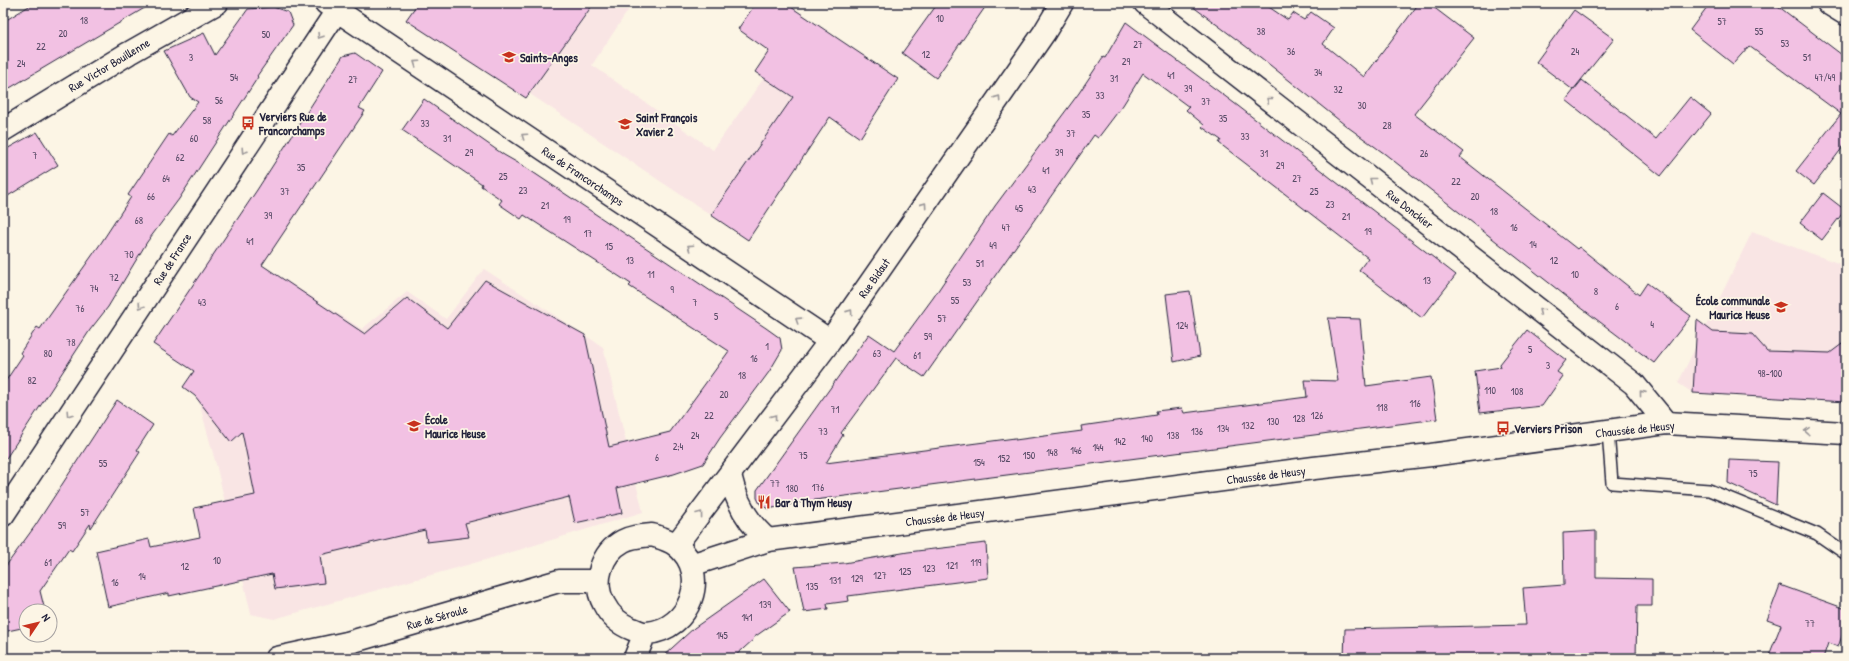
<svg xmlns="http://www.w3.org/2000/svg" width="1849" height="661" font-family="'Patrick Hand',sans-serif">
	<rect width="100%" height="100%" fill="#fcf5e5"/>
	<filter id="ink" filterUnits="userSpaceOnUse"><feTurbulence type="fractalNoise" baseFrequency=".025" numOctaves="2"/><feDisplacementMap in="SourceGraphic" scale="8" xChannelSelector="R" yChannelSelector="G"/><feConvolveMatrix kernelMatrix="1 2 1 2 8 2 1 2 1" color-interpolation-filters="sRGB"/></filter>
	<g filter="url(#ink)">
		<path fill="#f9e5e4" d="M 594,3 L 626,3 L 631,6 L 592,65 L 713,150 L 764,78 L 793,97 L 711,215 L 530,94 Z
			M 1752,232 L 1846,266 L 1846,402 L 1693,393 L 1678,383 Z
			M 221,241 L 260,267 L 262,265 L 362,329 L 407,292 L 446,319 L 484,269 L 603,347 L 643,512 L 492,558 L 274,619 L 251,614 L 217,468 L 194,384 L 194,371 L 153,344 Z"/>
		<path fill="#f2c1e3" stroke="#22223b" d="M 34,3 L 153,3 L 3,92 L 3,22 Z
			M 418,3 L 594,3 L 526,98 L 406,20 Z
			M 756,3 L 785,3 L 898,79 L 860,138 L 830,117 L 748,240 L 711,215 L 793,97 L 755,72 L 769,51 L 738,29 Z
			M 938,3 L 988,3 L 936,78 L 902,53 Z
			M 1188,3 L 1263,3 L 1288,20 L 1293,13 L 1304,20 L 1311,12 L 1334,28 L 1323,44 L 1364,77 L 1419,3 L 1428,3 L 1474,38 L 1414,114 L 1464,152 L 1460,157 L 1577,249 L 1579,247 L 1639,295 L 1647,283 L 1691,316 L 1654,363 L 1567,297 L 1385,154 L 1345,125 L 1260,57 Z
			M 1710,3 L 1774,3 L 1846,58 L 1846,143 L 1814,185 L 1796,171 L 1841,114 L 1749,46 L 1733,64 L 1690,30 Z
			M 273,7 L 288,12 L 293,25 L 257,76 L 258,77 L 179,199 L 147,242 L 108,307 L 90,330 L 3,463 L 3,385 L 23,355 L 20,353 L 37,327 L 40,329 L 101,243 L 131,197 L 128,195 L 169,134 L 172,136 L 198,102 L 190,97 L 164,51 L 204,33 L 215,55 L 248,9 Z
			M 1574,10 L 1614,39 L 1573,90 L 1536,62 Z
			M 1126,22 L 1238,106 L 1456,275 L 1422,318 L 1359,270 L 1368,258 L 1219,143 L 1221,140 L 1202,127 L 1204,125 L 1186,110 L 1189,107 L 1143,73 L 1123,105 L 1098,138 L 1094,135 L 924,377 L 896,358 L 841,433 L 843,435 L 826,463 L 1015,438 L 1015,440 L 1082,431 L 1081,426 L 1157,415 L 1156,411 L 1182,408 L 1184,413 L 1307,397 L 1305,380 L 1338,381 L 1328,318 L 1360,319 L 1366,386 L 1431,377 L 1437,419 L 807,501 L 768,509 L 760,504 L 757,498 L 757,490 L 869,334 L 894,351 L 933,298 L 995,206 L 1079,93 L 1103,57 L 1105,58 Z
			M 355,53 L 382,72 L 359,108 L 365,111 L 262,265 L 365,334 L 407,298 L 447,328 L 485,280 L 585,335 L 609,447 L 670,432 L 729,351 L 629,286 L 631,284 L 524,215 L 521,219 L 499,204 L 502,200 L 481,186 L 482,184 L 402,130 L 424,99 L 504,155 L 525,167 L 766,328 L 780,338 L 782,350 L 769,372 L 720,438 L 703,464 L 674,474 L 617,488 L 622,513 L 575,523 L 569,497 L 465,523 L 469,537 L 427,542 L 425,530 L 320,555 L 324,583 L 275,589 L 272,574 L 169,596 L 169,593 L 108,607 L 96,551 L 149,539 L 151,547 L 200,537 L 194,508 L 255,495 L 242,432 L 231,442 L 195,396 L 183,387 L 194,371 L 153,344 L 257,190 L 343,56 Z
			M 1582,80 L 1656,139 L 1690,97 L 1711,114 L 1661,176 L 1566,100 Z
			M 37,132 L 58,165 L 3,199 L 3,151 Z
			M 1823,193 L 1845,210 L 1822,240 L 1800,223 Z
			M 1190,291 L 1200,356 L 1174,362 L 1166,294 Z
			M 1697,320 L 1713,332 L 1752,334 L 1767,351 L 1830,353 L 1846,341 L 1846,402 L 1693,393 Z
			M 1527,330 L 1566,360 L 1557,372 L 1563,376 L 1542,406 L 1480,413 L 1475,371 L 1501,367 L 1500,364 Z
			M 117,400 L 153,425 L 137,450 L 140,452 L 91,528 L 90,524 L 72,551 L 69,549 L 40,591 L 45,611 L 26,611 L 26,627 L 3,632 L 3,570 L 35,526 Z
			M 1729,460 L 1778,462 L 1776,505 L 1728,483 Z
			M 1596,531 L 1596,578 L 1652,579 L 1652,606 L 1637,606 L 1636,658 L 1597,658 L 1597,652 L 1524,658 L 1344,658 L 1345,629 L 1526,625 L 1523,588 L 1564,585 L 1563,533 Z
			M 986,543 L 988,578 L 848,596 L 849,601 L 827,604 L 828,609 L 804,612 L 795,567 L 844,563 L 908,552 Z
			M 764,579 L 790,612 L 753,638 L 754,639 L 733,658 L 661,658 L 694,628 Z
			M 1780,585 L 1846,609 L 1846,625 L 1838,647 L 1828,643 L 1823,658 L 1768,658 L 1781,625 L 1767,620 Z"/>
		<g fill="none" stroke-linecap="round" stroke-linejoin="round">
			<g stroke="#22223b" stroke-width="14">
				<path id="service" d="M 1608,431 L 1612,483 L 1709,490 L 1817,534 L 1846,554"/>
			</g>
			<g stroke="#22223b" stroke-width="25">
				<path id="minor" d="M 326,3 L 830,341
					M 1145,3 L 1634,384 L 1666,423
					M 1828,3 L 1846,14
					M 3,130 L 129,53 L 217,3
					M 730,475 C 736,501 747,523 768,540
					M 3,515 L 342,3
					M 676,545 L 830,341 L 1044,33 L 1062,3"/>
			</g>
			<g stroke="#22223b" stroke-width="25">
				<path id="tertiary" d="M 277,658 L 347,643 L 559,581 L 597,581"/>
			</g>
			<g stroke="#22223b" stroke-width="25">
				<path id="secondary" d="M 652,535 C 661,538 670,540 677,546 C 711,574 690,630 647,633 C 642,634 636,630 632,629 C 619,624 610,616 604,604 C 592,582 601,553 623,541 C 632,536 642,536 652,535 Z
					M 691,565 L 768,540 L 1314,468 L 1431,455 L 1666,423 L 1846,433
					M 635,658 L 645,633"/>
			</g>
			<use href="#service" stroke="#fcf5e5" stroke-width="11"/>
			<use href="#minor" stroke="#fcf5e5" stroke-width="22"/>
			<use href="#tertiary" stroke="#fcf5e5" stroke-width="22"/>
			<use href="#secondary" stroke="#fcf5e5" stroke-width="22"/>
		</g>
		<defs><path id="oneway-chevron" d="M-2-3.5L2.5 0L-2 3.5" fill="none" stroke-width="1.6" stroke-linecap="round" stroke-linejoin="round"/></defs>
		<g stroke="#9a9698">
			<use href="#oneway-chevron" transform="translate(320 36) rotate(122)"/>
			<use href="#oneway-chevron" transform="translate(416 63) rotate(-146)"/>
			<use href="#oneway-chevron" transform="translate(998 98) rotate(-55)"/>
			<use href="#oneway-chevron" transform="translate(1269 100) rotate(-142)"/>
			<use href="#oneway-chevron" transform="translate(524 136) rotate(-146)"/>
			<use href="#oneway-chevron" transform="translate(244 151) rotate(123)"/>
			<use href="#oneway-chevron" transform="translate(1372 180) rotate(-142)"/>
			<use href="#oneway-chevron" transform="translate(924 205) rotate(-55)"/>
			<use href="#oneway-chevron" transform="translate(690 247) rotate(-146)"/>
			<use href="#oneway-chevron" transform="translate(141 306) rotate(123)"/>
			<use href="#oneway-chevron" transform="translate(1541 311) rotate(-142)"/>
			<use href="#oneway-chevron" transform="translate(850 312) rotate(-55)"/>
			<use href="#oneway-chevron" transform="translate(798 320) rotate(-147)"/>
			<use href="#oneway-chevron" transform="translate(1642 393) rotate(-129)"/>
			<use href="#oneway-chevron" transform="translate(69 414) rotate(123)"/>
			<use href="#oneway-chevron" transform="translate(774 417) rotate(-53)"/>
			<use href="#oneway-chevron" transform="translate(1807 431) rotate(-177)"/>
			<use href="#oneway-chevron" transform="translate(700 514) rotate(-53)"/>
		</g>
	</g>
	<defs>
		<g id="school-bare" transform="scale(1.08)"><path d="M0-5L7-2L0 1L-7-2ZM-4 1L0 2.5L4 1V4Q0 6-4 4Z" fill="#c8321e" stroke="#fcf5e5" stroke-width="2.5" paint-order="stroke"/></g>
		<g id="bus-bare" transform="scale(1.08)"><path d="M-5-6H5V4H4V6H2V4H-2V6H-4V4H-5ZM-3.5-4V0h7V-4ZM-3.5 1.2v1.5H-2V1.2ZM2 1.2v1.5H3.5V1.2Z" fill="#c8321e" stroke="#fcf5e5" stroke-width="2.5" paint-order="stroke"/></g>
		<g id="restaurant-bare" transform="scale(1.08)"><path d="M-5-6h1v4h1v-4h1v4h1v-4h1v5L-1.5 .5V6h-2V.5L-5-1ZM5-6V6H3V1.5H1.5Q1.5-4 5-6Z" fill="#c8321e" stroke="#fcf5e5" stroke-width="2.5" paint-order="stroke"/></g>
	</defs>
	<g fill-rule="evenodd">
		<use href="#school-bare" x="509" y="57"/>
		<use href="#bus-bare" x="248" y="123"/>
		<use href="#school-bare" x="625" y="124"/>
		<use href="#school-bare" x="1781" y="307"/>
		<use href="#school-bare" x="414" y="426"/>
		<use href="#bus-bare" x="1503" y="428"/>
		<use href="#restaurant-bare" x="764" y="502"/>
	</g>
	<g text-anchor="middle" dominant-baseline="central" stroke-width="3.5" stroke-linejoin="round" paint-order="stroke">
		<g font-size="10" fill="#564a65">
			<text x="940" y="18">10</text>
			<text x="84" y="20">18</text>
			<text x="1722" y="21">57</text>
			<text x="1261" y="31">38</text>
			<text x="1759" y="31">55</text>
			<text x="63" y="33">20</text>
			<text x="266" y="34">50</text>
			<text x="1785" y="43">53</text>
			<text x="1138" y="44">27</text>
			<text x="41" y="46">22</text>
			<text x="1291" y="51">36</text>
			<text x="1575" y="51">24</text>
			<text x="926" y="54">12</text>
			<text x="191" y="57">3</text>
			<text x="1807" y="57">51</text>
			<text x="1126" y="61">29</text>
			<text x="21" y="63">24</text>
			<text x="1318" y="72">34</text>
			<text x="1171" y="75">41</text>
			<text x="234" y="77">54</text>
			<text x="1825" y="77">47/49</text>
			<text x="1114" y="78">31</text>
			<text x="353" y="79">27</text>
			<text x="1188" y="88">39</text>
			<text x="1338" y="89">32</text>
			<text x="1100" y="95">33</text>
			<text x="219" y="100">56</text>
			<text x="1206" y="101">37</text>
			<text x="1362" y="105">30</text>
			<text x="1086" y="114">35</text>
			<text x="1223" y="118">35</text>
			<text x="207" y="120">58</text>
			<text x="425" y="123">33</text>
			<text x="1387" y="125">28</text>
			<text x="1071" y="133">37</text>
			<text x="1245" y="136">33</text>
			<text x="194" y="138">60</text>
			<text x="447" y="138">31</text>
			<text x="469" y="152">29</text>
			<text x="1059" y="152">39</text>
			<text x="1264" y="153">31</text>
			<text x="1424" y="153">26</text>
			<text x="35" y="155">7</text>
			<text x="180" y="157">62</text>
			<text x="1280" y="165">29</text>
			<text x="301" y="167">35</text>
			<text x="1046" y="170">41</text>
			<text x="503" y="176">25</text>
			<text x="166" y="178">64</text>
			<text x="1297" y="178">27</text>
			<text x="1456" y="181">22</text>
			<text x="1032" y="189">43</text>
			<text x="523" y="190">23</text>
			<text x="285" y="191">37</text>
			<text x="1314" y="191">25</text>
			<text x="151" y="196">66</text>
			<text x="1475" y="196">20</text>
			<text x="1330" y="204">23</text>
			<text x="545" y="205">21</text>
			<text x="1019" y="208">45</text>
			<text x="1494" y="211">18</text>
			<text x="268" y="215">39</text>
			<text x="1346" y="216">21</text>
			<text x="567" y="219">19</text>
			<text x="139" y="220">68</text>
			<text x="1006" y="227">47</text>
			<text x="1514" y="227">16</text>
			<text x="1368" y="231">19</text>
			<text x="588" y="233">17</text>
			<text x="250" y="241">41</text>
			<text x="1533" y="244">14</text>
			<text x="993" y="245">49</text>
			<text x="609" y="246">15</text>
			<text x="129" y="254">70</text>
			<text x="630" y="260">13</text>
			<text x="1554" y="260">12</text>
			<text x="980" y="263">51</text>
			<text x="651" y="274">11</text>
			<text x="1575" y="274">10</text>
			<text x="114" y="277">72</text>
			<text x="1427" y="280">13</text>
			<text x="967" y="282">53</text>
			<text x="94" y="288">74</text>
			<text x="672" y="289">9</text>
			<text x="1596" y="291">8</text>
			<text x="955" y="300">55</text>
			<text x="202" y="302">43</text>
			<text x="695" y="302">7</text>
			<text x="1617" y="306">6</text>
			<text x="80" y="308">76</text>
			<text x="716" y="316">5</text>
			<text x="942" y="318">57</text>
			<text x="1652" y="324">4</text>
			<text x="1182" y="325">124</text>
			<text x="928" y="336">59</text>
			<text x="71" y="342">78</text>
			<text x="767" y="346">1</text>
			<text x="1530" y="349">5</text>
			<text x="48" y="353">80</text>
			<text x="877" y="353">63</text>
			<text x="917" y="355">61</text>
			<text x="754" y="358">16</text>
			<text x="1548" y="365">3</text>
			<text x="1770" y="373">98-100</text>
			<text x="742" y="375">18</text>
			<text x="32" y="380">82</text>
			<text x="1490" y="390">110</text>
			<text x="1517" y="391">108</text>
			<text x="724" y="394">20</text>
			<text x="1415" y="403">116</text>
			<text x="1382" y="407">118</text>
			<text x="835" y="409">71</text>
			<text x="709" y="415">22</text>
			<text x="1317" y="415">126</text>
			<text x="1299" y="418">128</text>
			<text x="1273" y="421">130</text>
			<text x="1248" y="425">132</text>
			<text x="1223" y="428">134</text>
			<text x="823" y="431">73</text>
			<text x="1197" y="431">136</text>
			<text x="695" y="435">24</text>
			<text x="1173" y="435">138</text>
			<text x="1147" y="438">140</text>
			<text x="1120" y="441">142</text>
			<text x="678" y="446">2;4</text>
			<text x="1098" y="447">144</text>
			<text x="1076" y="450">146</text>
			<text x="1052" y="452">148</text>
			<text x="803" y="455">75</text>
			<text x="1029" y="455">150</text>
			<text x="657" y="457">6</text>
			<text x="1004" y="458">152</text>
			<text x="979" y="462">154</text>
			<text x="103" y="463">55</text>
			<text x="1753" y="473">75</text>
			<text x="775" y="483">77</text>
			<text x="818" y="487">176</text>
			<text x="792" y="488">180</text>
			<text x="85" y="512">57</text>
			<text x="62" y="525">59</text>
			<text x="217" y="560">10</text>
			<text x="48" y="562">61</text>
			<text x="976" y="562">119</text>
			<text x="952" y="565">121</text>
			<text x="185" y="566">12</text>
			<text x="929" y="568">123</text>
			<text x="905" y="571">125</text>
			<text x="880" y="575">127</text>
			<text x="142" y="576">14</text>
			<text x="857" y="578">129</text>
			<text x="835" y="580">131</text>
			<text x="115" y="582">16</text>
			<text x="812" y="586">135</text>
			<text x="765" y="604">139</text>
			<text x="747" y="617">141</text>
			<text x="1810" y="623">77</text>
			<text x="722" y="635">145</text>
		</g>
		<g font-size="12" font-weight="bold" fill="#22223b" stroke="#fcf5e5" text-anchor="start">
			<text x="520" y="57">Saints-Anges</text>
			<text x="259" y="116">Verviers Rue de<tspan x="259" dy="14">Francorchamps</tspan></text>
			<text x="636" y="117">Saint François<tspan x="636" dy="14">Xavier 2</tspan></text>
			<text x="1770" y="300" text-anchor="end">École communale<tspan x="1770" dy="14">Maurice Heuse</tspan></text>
			<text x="425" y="419">École<tspan x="425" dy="14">Maurice Heuse</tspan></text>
			<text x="1514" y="428">Verviers Prison</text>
			<text x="775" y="502">Bar à Thym Heusy</text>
		</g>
		<g font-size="12" fill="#22223b" stroke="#fcf5e5">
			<text transform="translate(109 65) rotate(-31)">Rue Victor Bouillenne</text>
			<text transform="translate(583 176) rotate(34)">Rue de Francorchamps</text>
			<text transform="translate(1410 209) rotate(38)">Rue Donckier</text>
			<text transform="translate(172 259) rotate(-57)">Rue de France</text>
			<text transform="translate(874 278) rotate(-55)">Rue Bidaut</text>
			<text transform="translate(1635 429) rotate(-6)">Chaussée de Heusy</text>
			<text transform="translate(1266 475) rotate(-7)">Chaussée de Heusy</text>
			<text transform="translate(945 517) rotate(-7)">Chaussée de Heusy</text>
			<text transform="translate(437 617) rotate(-16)">Rue de Séroule</text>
		</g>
	</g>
	<rect width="1849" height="661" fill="none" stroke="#fcf5e5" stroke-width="16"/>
	<rect x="8" y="8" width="1833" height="645" fill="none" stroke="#22223b" stroke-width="1.5" filter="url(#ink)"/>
	<g transform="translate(38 623) rotate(55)"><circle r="19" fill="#fcf5e5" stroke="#a5a1a1"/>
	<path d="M0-3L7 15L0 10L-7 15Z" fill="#c8321e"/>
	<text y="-6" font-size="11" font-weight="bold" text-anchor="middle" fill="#22223b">N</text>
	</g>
</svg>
